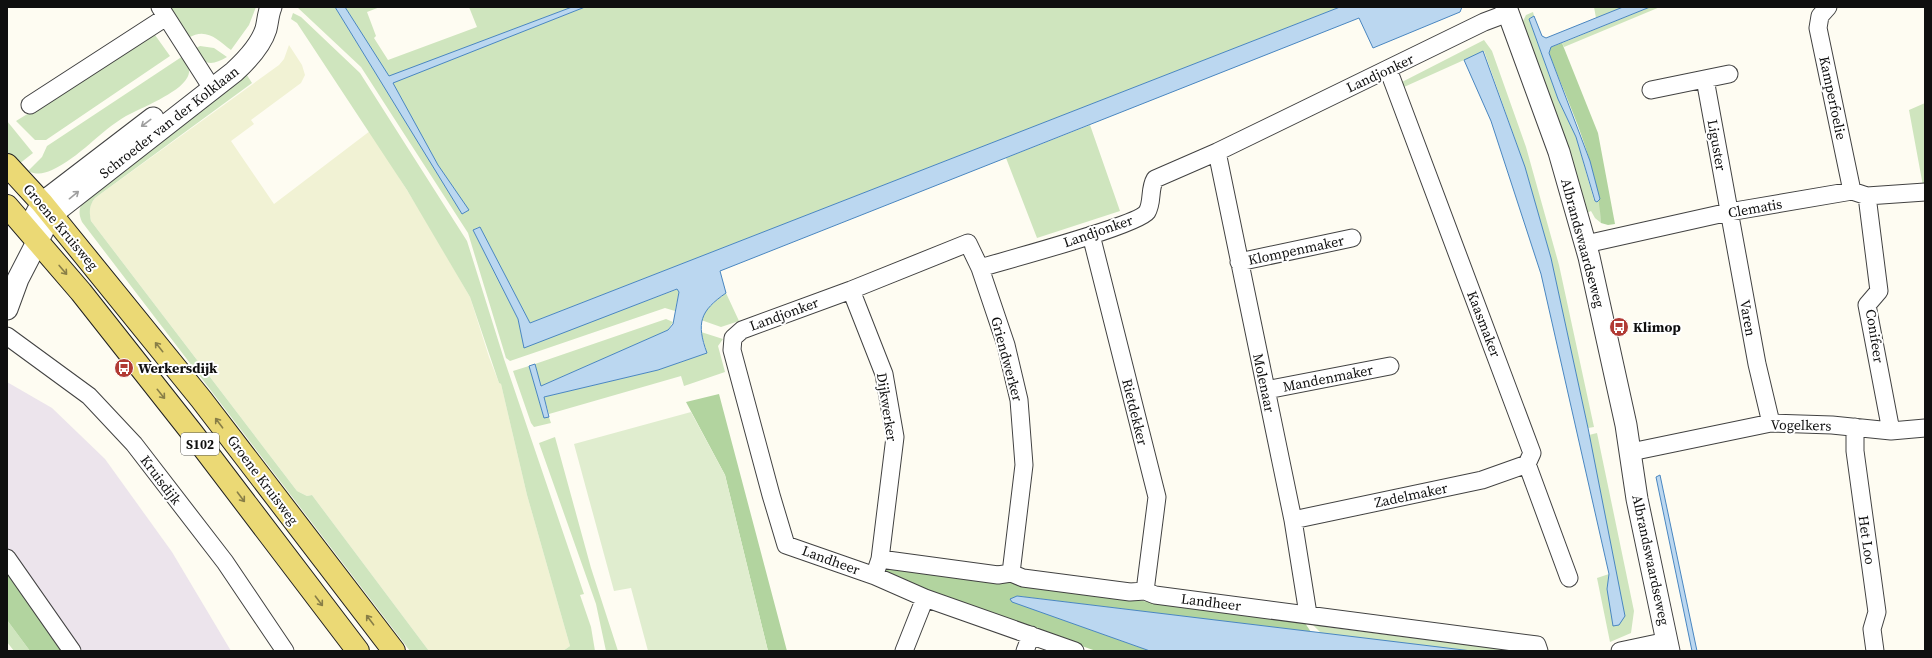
<svg xmlns="http://www.w3.org/2000/svg" width="1932" height="658" font-family="'Source Serif 4',serif">
	<rect width="100%" height="100%" fill="#fefcf2"/>
	<path fill="#ece4ec" d="M 7,382 L 52,408 L 105,459 L 172,552 L 231,651 L 51,651 L 7,591 Z"/>
	<path fill="#f1f2d4" d="M 289,45 L 302,65 L 305,75 L 301,83 L 251,120 L 254,124 L 231,141 L 274,204 L 370,131 L 425,219 L 470,297 L 489,357 L 499,383 L 501,384 L 527,495 L 570,646 L 563,651 L 429,651 L 312,495 L 307,496 L 297,491 L 91,221 L 89,212 L 91,204 L 95,198 L 279,65 L 284,59 Z"/>
	<path fill="#cfe5be" d="M 170,7 L 256,7 L 249,25 L 231,50 C 217,39 206,27 188,38 Z
		M 297,7 L 335,7 L 462,213 L 468,210 L 438,165 L 392,83 L 585,7 L 1340,7 L 530,323 L 479,227 L 473,230 L 518,319 L 524,347 L 678,289 L 679,292 L 675,311 L 665,308 L 510,361 L 506,358 L 468,233 L 361,67 Z
		M 345,7 L 380,7 L 367,12 L 376,36 L 374,38 L 388,60 L 477,27 L 469,7 L 572,7 L 389,77 Z
		M 1594,7 L 1623,7 L 1596,18 Z
		M 1650,7 L 1660,7 L 1564,47 L 1562,43 Z
		M 1533,12 L 1534,16 L 1529,19 L 1558,99 L 1576,137 L 1594,200 L 1599,201 L 1600,199 L 1601,223 L 1595,218 L 1591,211 L 1587,213 L 1521,25 L 1526,15 Z
		M 293,13 L 301,17 L 360,73 L 467,241 L 504,359 L 584,594 L 580,595 L 591,627 L 595,651 L 563,651 L 570,646 L 527,495 L 501,384 L 499,383 L 470,297 L 407,190 L 297,23 L 291,19 Z
		M 155,35 L 170,56 L 46,140 L 35,140 L 16,121 Z
		M 1484,40 L 1492,51 L 1526,147 L 1559,265 L 1594,427 L 1588,428 L 1551,258 L 1525,167 L 1484,51 L 1404,87 L 1402,82 Z
		M 200,46 L 214,48 L 227,57 C 212,66 202,66 196,48 Z
		M 183,56 C 187,63 192,70 187,78 C 179,93 141,108 126,116 C 100,131 79,158 52,170 C 43,174 37,175 28,171 L 42,157 L 47,146 Z
		M 243,69 L 252,83 L 95,198 C 89,206 89,211 91,221 L 297,491 L 307,496 L 312,495 L 429,651 L 410,651 L 82,222 C 78,213 79,208 84,199 Z
		M 1925,103 L 1925,186 L 1923,186 L 1909,110 Z
		M 7,121 L 33,153 L 19,164 L 7,152 Z
		M 1090,125 L 1120,211 L 1037,238 L 1006,158 Z
		M 726,293 L 739,321 L 721,327 L 701,320 C 707,307 715,301 726,293 Z
		M 666,319 L 673,322 L 668,330 L 541,386 L 535,364 Z
		M 701,332 L 723,339 L 718,346 L 725,372 L 684,386 L 681,376 L 549,414 L 544,397 L 658,370 L 707,353 Z
		M 529,366 L 544,418 L 549,417 L 551,423 L 534,427 L 531,423 L 513,371 Z
		M 1597,433 L 1634,611 L 1631,633 L 1610,642 L 1597,578 L 1609,574 L 1607,589 L 1619,625 L 1589,435 Z
		M 555,437 L 591,568 L 618,651 L 606,651 L 596,604 L 539,443 Z
		M 7,620 L 30,651 L 14,651 L 7,642 Z
		M 1327,622 L 1326,627 L 1516,651 L 1532,651 L 1472,651 L 1322,634 L 1311,623 Z"/>
	<path fill="#b2d49f" d="M 1562,43 L 1598,133 L 1615,224 L 1608,225 L 1601,223 C 1598,163 1570,108 1549,53 L 1551,47 Z
		M 719,394 L 787,651 L 768,651 L 725,475 L 686,402 Z
		M 885,566 L 1305,623 L 1311,632 L 1017,596 L 1013,602 L 1150,651 L 1096,651 L 923,590 L 882,572 Z
		M 7,570 L 65,651 L 30,651 L 7,620 Z"/>
	<path fill="#e0edcf" d="M 691,412 L 725,475 L 768,651 L 648,651 L 631,588 L 614,591 L 574,444 Z"/>
	<path fill="#bbd7f0" stroke="#4986c0" d="M 335,7 L 345,7 L 389,76 L 572,7 L 585,7 L 393,83 L 438,165 L 469,210 L 462,214 Z
		M 1340,7 L 1462,7 L 1460,12 L 1373,48 L 1359,18 L 720,271 L 726,293 C 700,311 696,323 707,353 L 658,370 L 544,397 L 549,417 L 544,418 L 529,366 L 535,364 L 541,386 L 668,330 L 673,324 L 679,292 L 677,289 L 524,348 L 518,319 L 473,230 L 480,227 L 530,323 Z
		M 1623,7 L 1650,7 L 1551,47 L 1549,53 L 1590,161 L 1600,199 L 1597,202 L 1595,201 L 1576,137 L 1558,99 L 1529,19 L 1534,16 L 1542,36 L 1546,38 Z
		M 1483,51 L 1525,167 L 1551,258 L 1588,428 L 1625,616 L 1619,625 L 1613,626 L 1607,589 L 1609,574 L 1541,274 L 1491,121 L 1464,60 Z
		M 1660,475 L 1697,651 L 1692,651 L 1656,477 Z
		M 1017,596 L 1472,651 L 1150,651 L 1012,602 L 1010,599 Z"/>
	<g fill="none" stroke-linecap="round" stroke-linejoin="round">
		<g stroke="#424242" stroke-width="19">
			<path id="minor" d="M 160,7 L 213,90
				M 1828,7 L 1820,16 L 1818,28 L 1852,191
				M 1388,69 L 1532,453 L 1527,464 L 1569,578
				M 1705,79 L 1757,364 L 1771,423
				M 1651,90 L 1729,74
				M 30,105 L 166,17
				M 1217,152 L 1293,520 L 1308,614
				M 1867,196 L 1879,291 L 1867,305 L 1891,431
				M 1091,235 L 1157,497 L 1145,591
				M 1586,244 L 1729,212 L 1852,191 L 1867,196 L 1925,192
				M 1239,262 L 1352,238
				M 980,268 L 1006,345 L 1019,400 L 1024,465 L 1011,573
				M 851,290 L 884,374 L 895,437 L 880,559 L 876,571
				M 7,336 L 89,396 L 134,444 L 225,562 L 285,651
				M 1266,390 L 1390,366
				M 1855,427 L 1855,451 L 1877,612 L 1872,629 L 1875,651
				M 1631,452 L 1771,423 L 1832,425 L 1891,431 L 1925,428
				M 1293,520 L 1482,480 L 1527,464
				M 7,558 L 72,651
				M 880,559 L 998,575 L 1011,573 L 1023,578 L 1130,592 L 1145,591 L 1155,595 L 1537,645 L 1539,651
				M 904,651 L 925,598
				M 1025,651 L 1031,635
				M 1075,651 L 925,598 L 875,576 L 786,545 L 771,495 L 732,350 L 733,338 L 742,330 L 851,290 L 968,243 L 980,268 C 1003,261 1138,225 1147,212 C 1153,202 1149,189 1155,179 L 1217,152 L 1484,22 L 1508,13
				M 1620,651 L 1667,641"/>
		</g>
		<g stroke="#424242" stroke-width="23">
			<path id="tertiary" d="M 1506,7 L 1559,152 L 1589,257 L 1626,425 L 1637,499 L 1669,651
				M 34,218 L 42,203 L 153,118
				M 7,309 L 18,279 L 51,215 L 234,72 C 246,61 261,45 266,29 C 268,21 268,14 271,7"/>
		</g>
		<g stroke="#202020" stroke-width="24">
			<path id="primary" d="M 7,165 L 42,203 L 201,399 L 394,651
				M 7,206 L 81,292 L 193,434 L 358,651"/>
		</g>
		<use href="#minor" stroke="#fff" stroke-width="17"/>
		<use href="#tertiary" stroke="#fff" stroke-width="21"/>
		<use href="#primary" stroke="#ebd975" stroke-width="22"/>
	</g>
	<defs><path id="oneway-shaft" d="M-6 0H5M1.5-3L5.5 0L1.5 3" fill="none" stroke-width="1.6" stroke-linecap="round" stroke-linejoin="round"/></defs>
	<g stroke="#9f9f9f">
		<use href="#oneway-shaft" transform="translate(146 123) rotate(143)"/>
		<use href="#oneway-shaft" transform="translate(74 195) rotate(-39)"/>
	</g>
	<g stroke="#887e47">
		<use href="#oneway-shaft" transform="translate(63 270) rotate(50)"/>
		<use href="#oneway-shaft" transform="translate(159 347) rotate(-129)"/>
		<use href="#oneway-shaft" transform="translate(161 394) rotate(51)"/>
		<use href="#oneway-shaft" transform="translate(219 423) rotate(-127)"/>
		<use href="#oneway-shaft" transform="translate(241 497) rotate(53)"/>
		<use href="#oneway-shaft" transform="translate(319 601) rotate(53)"/>
		<use href="#oneway-shaft" transform="translate(370 620) rotate(-127)"/>
	</g>
	<defs>
		<g id="bus-disc" transform="scale(1)"><circle r="9.5" fill="#b13a34" stroke="#fff"/><path d="M-5-6H5V4H4V6H2V4H-2V6H-4V4H-5ZM-3.5-4V0h7V-4ZM-3.5 1.2v1.5H-2V1.2ZM2 1.2v1.5H3.5V1.2Z" fill="#fff"/></g>
	</defs>
	<g fill-rule="evenodd">
		<use href="#bus-disc" x="1619" y="327"/>
		<use href="#bus-disc" x="124" y="368"/>
	</g>
	<g text-anchor="middle" dominant-baseline="central" stroke-width="4" stroke-linejoin="round" paint-order="stroke">
		<rect fill="#fff" stroke="#575757" stroke-width="1" x="181" y="433" width="38" height="22" rx="3"/>
		<g font-size="13" font-weight="bold" fill="#0f0f0f">
			<text x="200" y="444">S102</text>
		</g>
		<g font-size="14" fill="#0f0f0f" stroke="#fff">
			<text transform="translate(1380 73) rotate(-25)">Landjonker</text>
			<text transform="translate(1833 98) rotate(78)">Kamperfoelie</text>
			<text transform="translate(169 122) rotate(-38)">Schroeder van der Kolklaan</text>
			<text transform="translate(1717 145) rotate(80)">Liguster</text>
			<text transform="translate(1755 208) rotate(-10)">Clematis</text>
			<text transform="translate(61 227) rotate(50)">Groene Kruisweg</text>
			<text transform="translate(1098 231) rotate(-19)">Landjonker</text>
			<text transform="translate(1583 243) rotate(75)">Albrandswaardseweg</text>
			<text transform="translate(1296 250) rotate(-12)">Klompenmaker</text>
			<text transform="translate(784 314) rotate(-20)">Landjonker</text>
			<text transform="translate(1748 318) rotate(80)">Varen</text>
			<text transform="translate(1484 324) rotate(69)">Kaasmaker</text>
			<text transform="translate(1875 336) rotate(81)">Conifeer</text>
			<text transform="translate(1007 359) rotate(75)">Griendwerker</text>
			<text transform="translate(1328 378) rotate(-11)">Mandenmaker</text>
			<text transform="translate(1264 383) rotate(78)">Molenaar</text>
			<text transform="translate(887 407) rotate(81)">Dijkwerker</text>
			<text transform="translate(1135 412) rotate(76)">Rietdekker</text>
			<text transform="translate(1801 425) rotate(1)">Vogelkers</text>
			<text transform="translate(161 480) rotate(53)">Kruisdijk</text>
			<text transform="translate(263 480) rotate(53)">Groene Kruisweg</text>
			<text transform="translate(1411 495) rotate(-12)">Zadelmaker</text>
			<text transform="translate(1867 540) rotate(82)">Het Loo</text>
			<text transform="translate(831 560) rotate(20)">Landheer</text>
			<text transform="translate(1651 560) rotate(78)">Albrandswaardseweg</text>
			<text transform="translate(1211 602) rotate(7)">Landheer</text>
		</g>
		<g font-size="14" font-weight="bold" fill="#0f0f0f" stroke="#fff" text-anchor="start">
			<text x="1633" y="327">Klimop</text>
			<text x="138" y="368">Werkersdijk</text>
		</g>
	</g>
	<rect width="1932" height="658" fill="none" stroke="#0f0f0f" stroke-width="16"/>
</svg>
